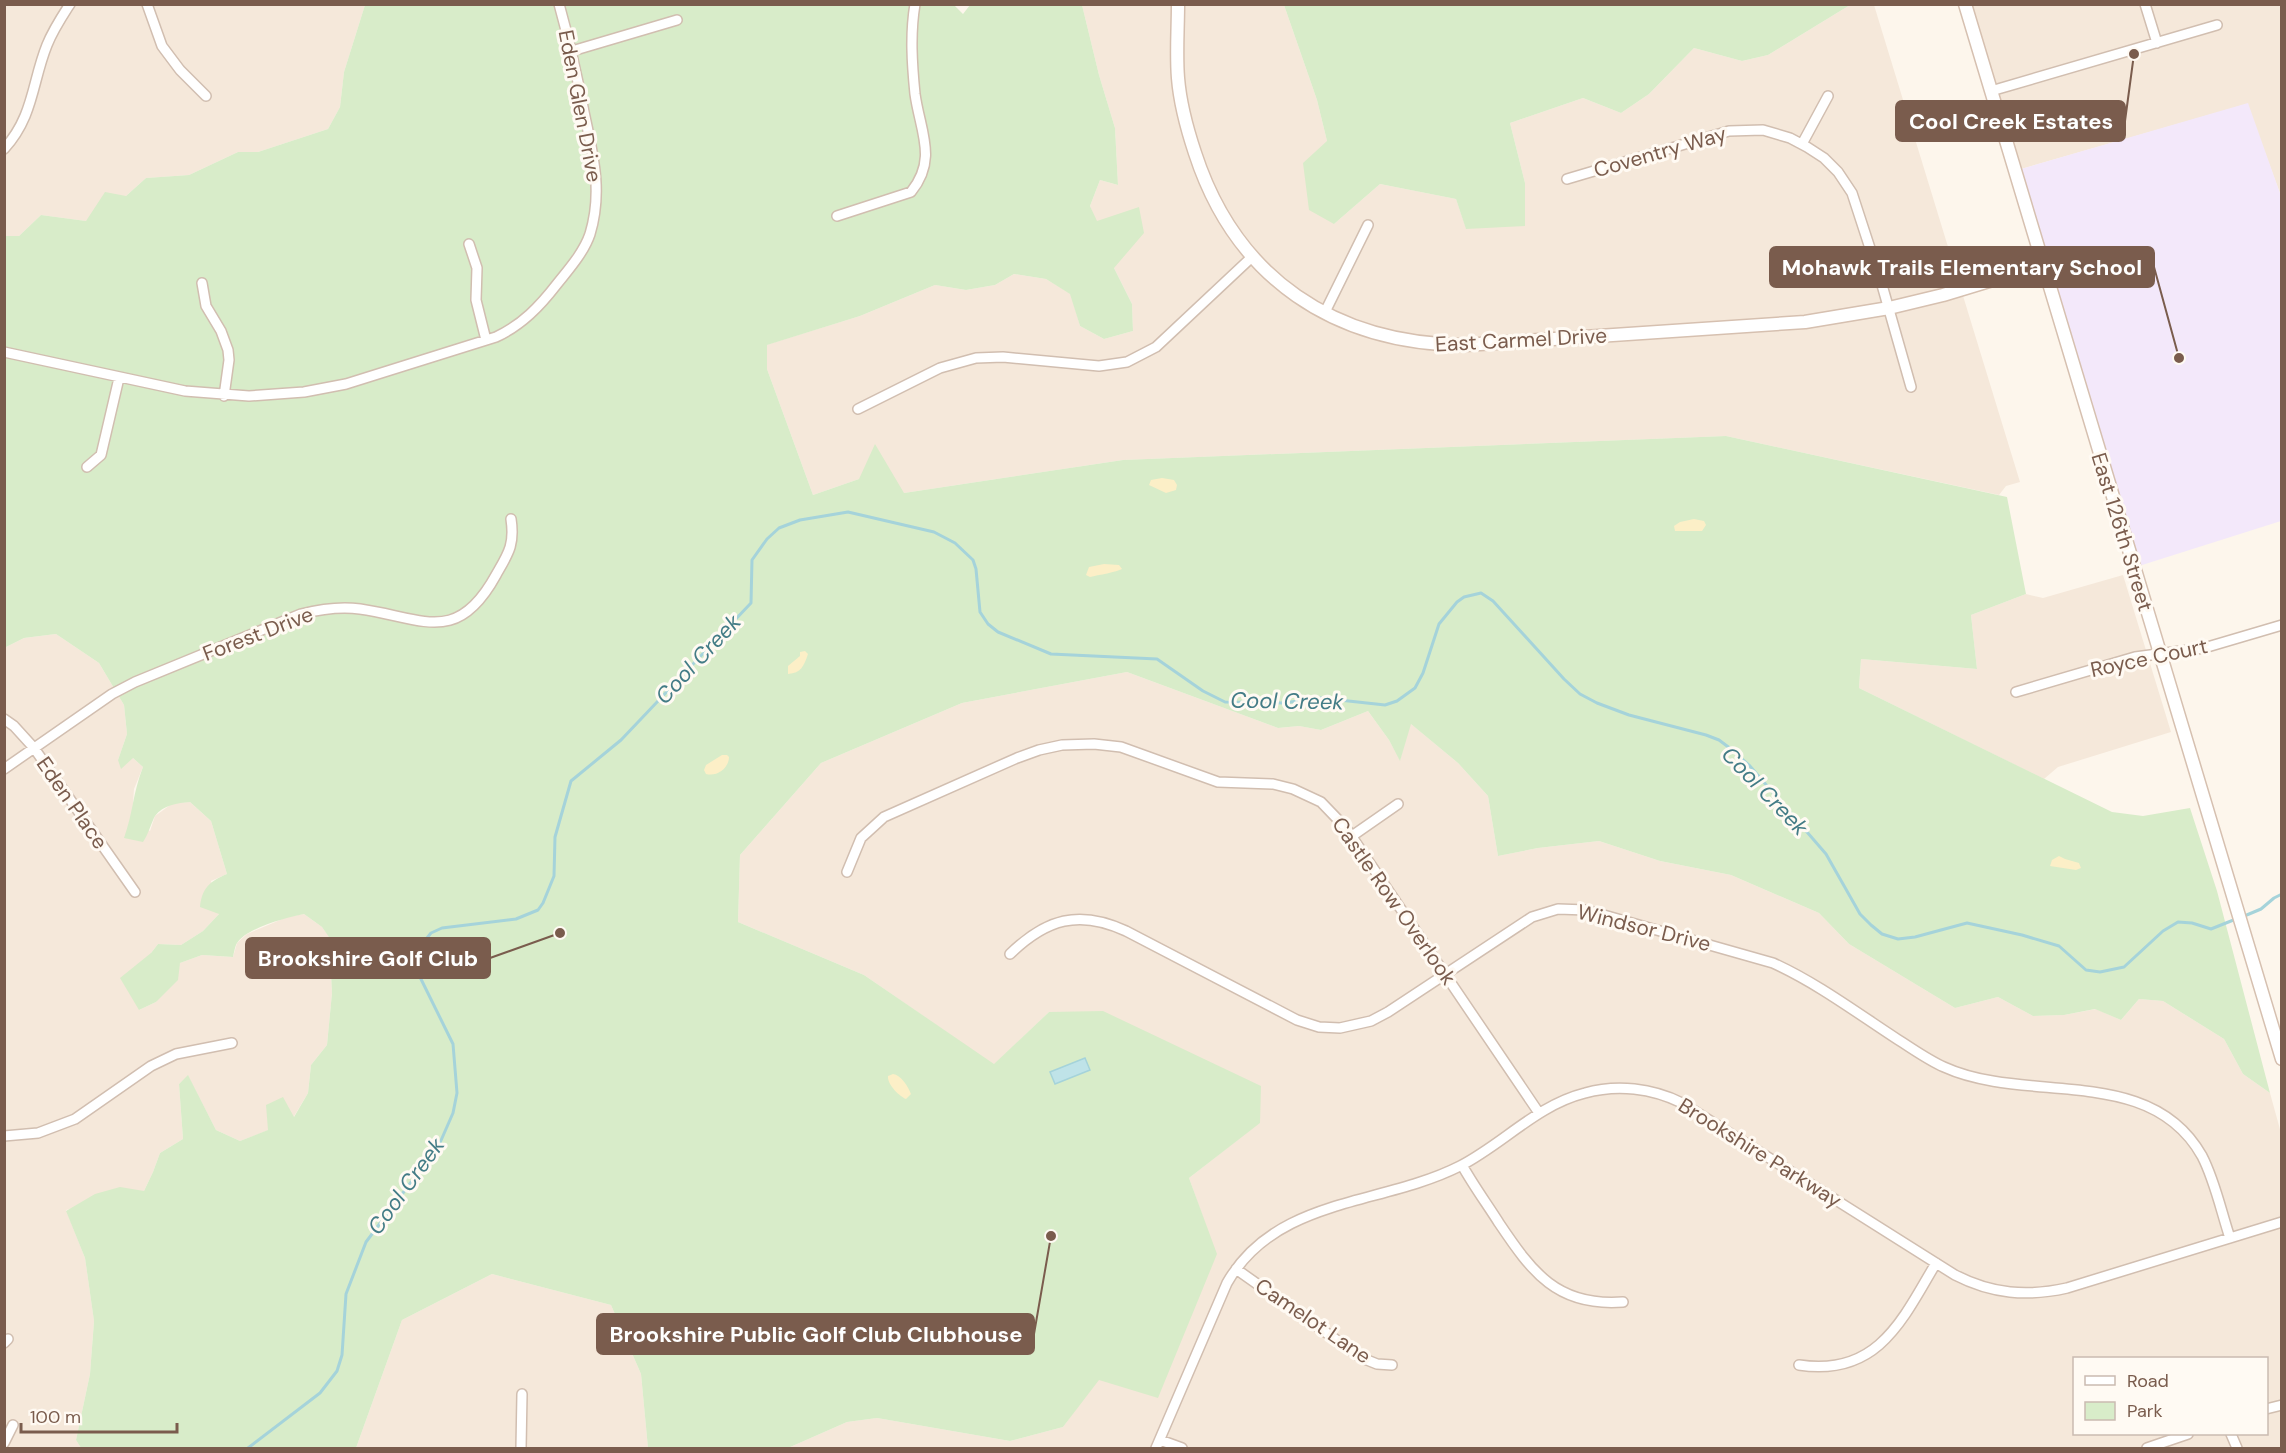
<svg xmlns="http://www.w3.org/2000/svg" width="2286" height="1453" font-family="'DM Sans',sans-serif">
	<rect width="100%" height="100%" fill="#fdf6ec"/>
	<path fill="#f5e8da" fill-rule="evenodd" d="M 5,5 L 365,5 L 344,72 L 340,107 L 328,129 L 258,152 L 238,152 L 189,175 L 146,178 L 126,196 L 86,221 L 41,215 L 19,236 L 5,236 Z
		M 1082,5 L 1284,5 L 1317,100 L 1327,141 L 1334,224 L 1380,184 L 1456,199 L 1466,228 L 1525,183 L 1510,123 L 1583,98 L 1621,113 L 1649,94 L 1694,48 L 1742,61 L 1768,55 L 1850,5 L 1874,5 L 2020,482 L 2006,486 L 1999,495 L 1726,436 L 1123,460 L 904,493 L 859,479 L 813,495 L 767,369 L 766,345 L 860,316 L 935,285 L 966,290 L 995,285 L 1014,274 L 1046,279 L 1071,294 L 1080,326 L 1104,339 L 1133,331 L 1132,304 L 1114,268 L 1090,206 L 1100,180 L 1118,185 L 1115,128 L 1099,75 Z
		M 1972,5 L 2281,5 L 2281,196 L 2247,104 L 2021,169 Z
		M 2123,575 L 2171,732 L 2058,767 L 2044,779 L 1859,688 L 1861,659 L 1977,669 L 1971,615 L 2026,594 L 2043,598 Z
		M 56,634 L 99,663 L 124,705 L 127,734 L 118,760 L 133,758 L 143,767 L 134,789 L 132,817 L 150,831 L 155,816 L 173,803 L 190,802 L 211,821 L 227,874 L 211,881 L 219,914 L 203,931 L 181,945 L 158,944 L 151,953 L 139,1010 L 156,1002 L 180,963 L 202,955 L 233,957 L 237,943 L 247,934 L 287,917 L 304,914 L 322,927 L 329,936 L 332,993 L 327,1045 L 311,1065 L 308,1093 L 293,1118 L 282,1098 L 269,1130 L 240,1141 L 216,1130 L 188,1076 L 179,1084 L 183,1139 L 160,1153 L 153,1172 L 144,1191 L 66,1210 L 85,1258 L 94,1321 L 90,1374 L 76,1440 L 81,1448 L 5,1448 L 5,652 L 6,647 L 24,638 Z
		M 1127,672 L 1278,728 L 1299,726 L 1321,730 L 1368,711 L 1389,740 L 1400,760 L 1410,723 L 1458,763 L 1488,796 L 1498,856 L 1538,848 L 1599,841 L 1660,861 L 1731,875 L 1819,913 L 1849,944 L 1955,1008 L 1998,997 L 2033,1016 L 2064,1015 L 2096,1009 L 2121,1020 L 2139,999 L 2163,1001 L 2224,1039 L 2243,1074 L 2270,1093 L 2281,1133 L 2281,1448 L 788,1448 L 847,1422 L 877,1418 L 1010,1441 L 1063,1427 L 1098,1379 L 1216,1254 L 1189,1178 L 1259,1123 L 1049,1012 L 994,1065 L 864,975 L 738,922 L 740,855 L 821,763 L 962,703 ZM 2074,1358 L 2266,1358 L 2266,1434 L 2074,1434 Z
		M 492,1274 L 611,1305 L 641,1374 L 648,1448 L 356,1448 L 402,1320 Z"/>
	<path fill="#f3e8fa" d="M 2248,103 L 2281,196 L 2281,521 L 2139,566 L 2021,169 Z"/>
	<path fill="#d8ecc9" d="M 953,4 L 963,14 L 970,5 L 1082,5 L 1099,75 L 1115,128 L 1118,185 L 1100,180 L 1090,206 L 1097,221 L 1139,207 L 1144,233 L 1114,268 L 1132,304 L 1133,331 L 1104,339 L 1080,326 L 1070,294 L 1046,279 L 1014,274 L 995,285 L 966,290 L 935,285 L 860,316 L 767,345 L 767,369 L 813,495 L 859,479 L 875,444 L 904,493 L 1123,460 L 1726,436 L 2007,497 L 2026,594 L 1971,615 L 1977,669 L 1861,659 L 1859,688 L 2112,812 L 2143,816 L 2190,808 L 2217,891 L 2270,1093 L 2243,1074 L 2224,1039 L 2163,1001 L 2139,999 L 2121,1020 L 2095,1009 L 2064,1015 L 2033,1016 L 1998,997 L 1955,1008 L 1849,944 L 1819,913 L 1731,875 L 1660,861 L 1599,841 L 1538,848 L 1498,856 L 1488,796 L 1458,763 L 1411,724 L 1400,761 L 1389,740 L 1368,711 L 1321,730 L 1299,726 L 1278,728 L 1127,672 L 962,703 L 821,763 L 740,855 L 738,922 L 864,975 L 994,1064 L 1049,1012 L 1103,1011 L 1261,1086 L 1260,1123 L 1189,1178 L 1217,1254 L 1158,1398 L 1099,1380 L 1063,1427 L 1010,1441 L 877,1418 L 847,1422 L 788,1448 L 648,1448 L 641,1374 L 611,1305 L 492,1274 L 402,1320 L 356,1448 L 81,1448 L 76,1440 L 90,1374 L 94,1321 L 85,1258 L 66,1211 L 95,1194 L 120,1187 L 144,1191 L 153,1172 L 160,1153 L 183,1139 L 179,1084 L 188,1075 L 216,1130 L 240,1141 L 268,1130 L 266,1105 L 283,1097 L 294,1117 L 308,1093 L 311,1065 L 327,1045 L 332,993 L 329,937 L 322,927 L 304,914 C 288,917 246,928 237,943 C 235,946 234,953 233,957 L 202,955 L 180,963 L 178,980 L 156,1002 L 139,1010 L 120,978 L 151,953 L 158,944 L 181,945 L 203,931 L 219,914 L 200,907 C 202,888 210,881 227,874 L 211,821 L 190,802 C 178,803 163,805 155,816 C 152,821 148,835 143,842 L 124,838 C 133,813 133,792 143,767 L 133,758 L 121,769 L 118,760 L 127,734 L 124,705 L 99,663 L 56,634 L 24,638 L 6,647 L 5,652 L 5,236 L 19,236 L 41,215 L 86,221 L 105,192 L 126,196 L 146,178 L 189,175 L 238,152 L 258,152 L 328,129 L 340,107 L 344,72 L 365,5 Z
		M 1284,5 L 1284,4 L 1850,5 L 1768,55 L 1742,61 L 1694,48 L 1649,94 L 1621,113 L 1583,98 L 1510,123 L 1525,183 L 1525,226 L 1466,229 L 1456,199 L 1380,184 L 1334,224 L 1309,210 L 1303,163 L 1327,141 L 1317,100 Z"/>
	<path fill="#fcefc7" d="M 1162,478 L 1174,480 L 1177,485 L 1176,490 L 1166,493 L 1149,485 L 1151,480 Z
		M 1694,519 L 1704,521 L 1706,525 L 1702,531 L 1675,531 L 1674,526 L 1680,522 Z
		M 1104,564 L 1119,565 L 1122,569 C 1117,572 1098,575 1090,577 L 1086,575 L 1089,567 Z
		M 805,651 L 808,654 C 804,666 801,673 788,674 L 788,666 L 800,656 L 800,652 Z
		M 722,755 L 727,755 L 729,757 C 729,768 717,777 706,774 L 704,770 L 706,765 Z
		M 2059,856 L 2065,859 L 2079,863 L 2081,868 L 2076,870 L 2050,866 L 2052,860 Z
		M 893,1074 C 901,1075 908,1086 911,1094 L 906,1099 C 899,1096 887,1084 888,1076 Z"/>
	<path fill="#bfe3e8" stroke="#a5d3da" stroke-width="1.5" d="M 1085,1058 L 1090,1070 L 1055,1084 L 1050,1072 Z"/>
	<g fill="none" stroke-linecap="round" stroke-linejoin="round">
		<path stroke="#a5d3da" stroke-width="3" d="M 2242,917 L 2261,909 L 2274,898 L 2282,894
			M 248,1448 L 320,1393 L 337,1371 L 342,1355 L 346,1294 L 366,1242 L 439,1145 L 453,1113 L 457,1093 L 453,1044 L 417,971 L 422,944 L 431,933 L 442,928 L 516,919 L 538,910 L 543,903 L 554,876 L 555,837 L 571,781 L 621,740 L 751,603 L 752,560 L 767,539 L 779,528 L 800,520 L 848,512 L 934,532 L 955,543 L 973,560 L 976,569 L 980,612 L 988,624 L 998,632 L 1051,654 L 1157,659 L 1203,691 L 1225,702 L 1283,703 L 1321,698 L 1385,705 L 1397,701 L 1415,688 L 1423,673 L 1439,624 L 1457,602 L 1464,597 L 1481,593 L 1493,601 L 1564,679 L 1580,694 L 1597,703 L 1629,715 L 1706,735 L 1719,740 L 1731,749 L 1749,765 L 1826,854 L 1860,914 L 1871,925 L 1882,934 L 1898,939 L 1915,937 L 1967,923 L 2022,935 L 2059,946 L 2086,970 L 2100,972 L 2124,967 L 2163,931 L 2178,922 L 2192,923 L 2211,929 L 2236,919"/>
		<g stroke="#d1beb0" stroke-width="12">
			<path id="street" d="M 147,4 L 162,46 L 180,70 L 206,96
				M 2145,4 L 2157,43
				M 572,51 L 677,20
				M 1991,91 L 2217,25
				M 1802,144 L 1828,96
				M 4,149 C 34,116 32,82 47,45 C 53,30 61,18 70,4
				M 1567,179 L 1729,131 L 1763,130 L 1790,138 L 1807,147 L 1824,158 L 1838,172 L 1852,193 L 1882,285 L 1911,387
				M 837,216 L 911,192 C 938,159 920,131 915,94 C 912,64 910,34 915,4
				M 469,244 L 477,268 L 476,300 L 486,340
				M 202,283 L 206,306 L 221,331 L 228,350 L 229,360 L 224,396
				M 1325,312 L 1368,225
				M 4,352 L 185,391 L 249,396 L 304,392 L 346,384 L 496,337 C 522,325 540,306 557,284 C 569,269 584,252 590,234 C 603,191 593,155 584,112 C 577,75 569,40 559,4
				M 858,409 L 940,368 L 976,358 L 1003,357 L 1099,366 L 1127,362 L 1156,347 L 1253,256
				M 87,467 L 101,455 L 119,378
				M 2016,692 L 2135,657 L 2204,648 L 2282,625
				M 4,719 L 14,726 L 34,748 L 135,892
				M 4,769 L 112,694 L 135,682 L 301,614 C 321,609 340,606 360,609 C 423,618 457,646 496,575 C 508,554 515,545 511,519
				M 1352,836 L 1398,804
				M 847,872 L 861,838 L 884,817 L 1017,758 L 1039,750 L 1062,745 L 1094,744 L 1121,747 L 1218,782 L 1273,784 L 1293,789 L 1321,802 L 1346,828 L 1539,1113
				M 1010,954 C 1046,919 1079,909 1126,931 L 1297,1020 L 1319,1027 L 1340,1028 L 1371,1021 L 1388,1012 L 1532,917 L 1558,909 L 1586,910 L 1773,963 C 1817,983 1857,1013 1897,1039 C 1913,1049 1928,1060 1944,1067 C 2027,1105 2150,1063 2202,1156 C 2215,1181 2221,1211 2230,1238
				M 4,1136 L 38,1133 L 75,1119 L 151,1066 L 176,1054 L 232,1043
				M 1462,1165 C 1473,1185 1487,1204 1499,1223 C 1532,1272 1557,1307 1623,1302
				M 1236,1269 L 1362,1358 L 1377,1364 L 1392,1365
				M 4,1343 L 8,1339
				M 1799,1365 C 1877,1377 1902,1321 1936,1263
				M 2266,1409 L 2282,1405
				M 2231,1434 L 2237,1448
				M 1160,1440 L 1182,1448
				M 4,1443 L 13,1425
				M 521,1448 L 522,1394
				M 1156,1448 L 1227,1283 C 1276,1197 1381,1206 1460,1166 C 1503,1144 1537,1105 1585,1093 C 1617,1084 1652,1088 1682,1103 L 1955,1275 C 1992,1294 2027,1297 2067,1288 L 2282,1222
				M 2147,1448 L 2188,1434"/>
		</g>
		<g stroke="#d6c0b0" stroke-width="15">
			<path id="secondary" d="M 1178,4 C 1178,29 1176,54 1178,78 C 1180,103 1187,129 1195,153 C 1236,279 1335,344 1465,345 L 1805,322 L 1889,308 L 1943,295 L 2042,265
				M 1965,4 L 2282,1059"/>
		</g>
		<use href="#street" stroke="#fff" stroke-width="9"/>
		<use href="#secondary" stroke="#fff" stroke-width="12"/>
	</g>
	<g text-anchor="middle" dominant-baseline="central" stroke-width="6" stroke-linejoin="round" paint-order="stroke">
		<g font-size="21" fill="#7a5c4d" stroke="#fffaf3">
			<text transform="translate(580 106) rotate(79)">Eden Glen Drive</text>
			<text transform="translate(1660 152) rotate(-16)">Coventry Way</text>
			<text transform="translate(1521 340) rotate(-3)">East Carmel Drive</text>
			<text transform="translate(2122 532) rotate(73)">East 126th Street</text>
			<text transform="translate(258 634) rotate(-21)">Forest Drive</text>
			<text transform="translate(2149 658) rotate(-12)">Royce Court</text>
			<text transform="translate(72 803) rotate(55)">Eden Place</text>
			<text transform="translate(1394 901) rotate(55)">Castle Row Overlook</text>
			<text transform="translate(1644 928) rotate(14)">Windsor Drive</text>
			<text transform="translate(1760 1153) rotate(32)">Brookshire Parkway</text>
			<text transform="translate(1313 1321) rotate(34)">Camelot Lane</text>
		</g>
		<g font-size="22" font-style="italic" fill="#437c86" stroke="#fffaf3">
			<text transform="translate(698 659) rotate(-47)">Cool Creek</text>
			<text transform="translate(1287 701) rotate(1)">Cool Creek</text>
			<text transform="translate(1765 791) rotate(46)">Cool Creek</text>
			<text transform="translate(406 1186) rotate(-54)">Cool Creek</text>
		</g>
	</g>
	<path fill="none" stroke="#7a5c4d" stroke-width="2" d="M2134 54L2125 121M2179 358L2154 267M560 933L490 958M1051 1236L1034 1334"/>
	<g fill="#7a5c4d" stroke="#fffaf3" stroke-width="2">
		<circle cx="2134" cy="54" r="6"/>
		<circle cx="2179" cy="358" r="6"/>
		<circle cx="560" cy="933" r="6"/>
		<circle cx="1051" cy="1236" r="6"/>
	</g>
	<g fill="#7a5c4d" stroke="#7a5c4d" stroke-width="2">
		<rect x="1896" y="101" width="229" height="40" rx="6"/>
		<rect x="1770" y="247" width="384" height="40" rx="6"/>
		<rect x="246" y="938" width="244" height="40" rx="6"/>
		<rect x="597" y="1314" width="437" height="40" rx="6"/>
	</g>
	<g font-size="22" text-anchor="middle" font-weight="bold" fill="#fff">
		<text x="2011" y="129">Cool Creek Estates</text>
		<text x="1962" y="275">Mohawk Trails Elementary School</text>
		<text x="368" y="966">Brookshire Golf Club</text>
		<text x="816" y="1342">Brookshire Public Golf Club Clubhouse</text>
	</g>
	<rect width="2286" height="1453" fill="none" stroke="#7a5c4d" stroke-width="12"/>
	<rect x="2073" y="1357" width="195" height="78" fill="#fffaf3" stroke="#cabbb1" stroke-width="1.5"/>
	<rect x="2085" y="1376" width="30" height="9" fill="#ffffff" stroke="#cabbb1" stroke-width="1.5"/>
	<text x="2127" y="1387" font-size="18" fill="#7a5c4d">Road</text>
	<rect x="2085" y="1402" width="30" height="18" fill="#d8ecc9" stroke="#cabbb1" stroke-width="1.5"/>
	<text x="2127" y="1417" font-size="18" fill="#7a5c4d">Park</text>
	<path d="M21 1423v9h156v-9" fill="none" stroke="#7a5c4d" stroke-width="3"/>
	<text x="30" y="1423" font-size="18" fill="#7a5c4d" stroke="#fffaf3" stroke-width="4.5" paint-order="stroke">100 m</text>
</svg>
